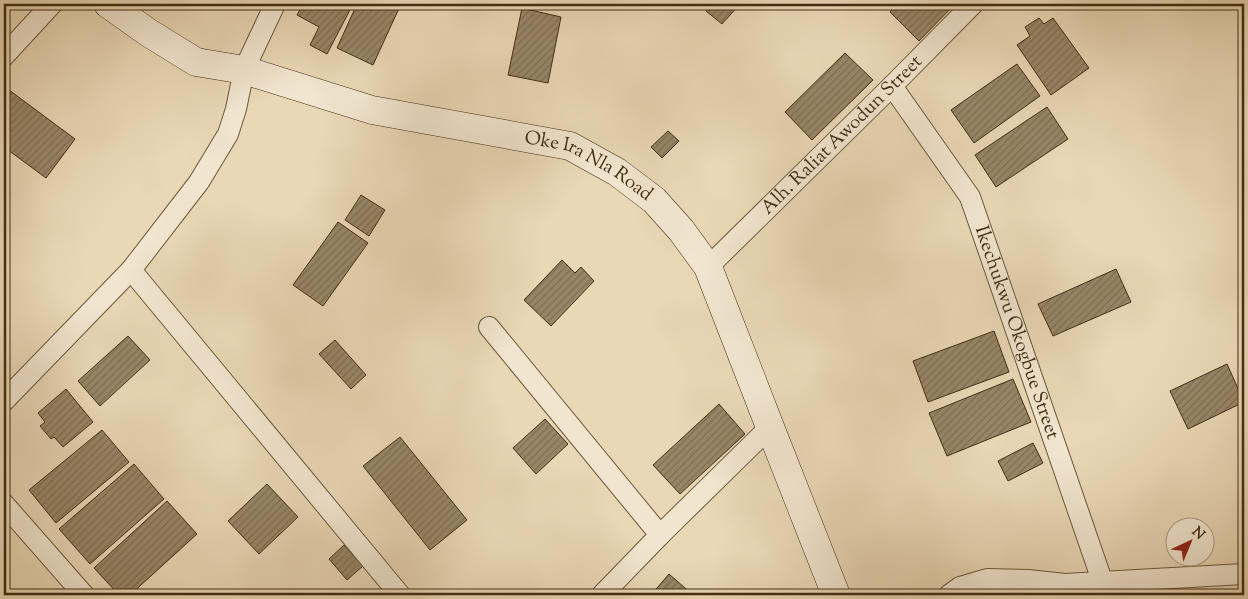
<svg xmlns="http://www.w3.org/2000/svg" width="1248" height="599" font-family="'Sorts Mill Goudy',serif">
	<defs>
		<pattern id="building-hatch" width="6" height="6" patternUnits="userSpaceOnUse" patternTransform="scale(1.25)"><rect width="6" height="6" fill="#988667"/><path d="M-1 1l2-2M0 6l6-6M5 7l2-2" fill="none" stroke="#7e6e54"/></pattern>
	</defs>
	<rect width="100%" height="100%" fill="#e9d7b5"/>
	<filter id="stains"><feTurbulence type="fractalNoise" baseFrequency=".004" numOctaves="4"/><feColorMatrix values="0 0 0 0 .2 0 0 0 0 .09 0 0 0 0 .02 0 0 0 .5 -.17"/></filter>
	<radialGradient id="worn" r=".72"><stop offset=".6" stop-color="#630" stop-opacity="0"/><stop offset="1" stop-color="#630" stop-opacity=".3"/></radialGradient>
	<path fill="url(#building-hatch)" stroke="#412e13" d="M 303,4 L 353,4 L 327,54 L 310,45 L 319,27 L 297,15 Z
		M 357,4 L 401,4 L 373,65 L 337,48 Z
		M 712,4 L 740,4 L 722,24 L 706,11 Z
		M 898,4 L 955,4 L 919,41 L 890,12 Z
		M 522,8 L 561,17 L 548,83 L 508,75 Z
		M 1039,18 L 1044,24 L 1053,18 L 1089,68 L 1051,95 L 1017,45 L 1030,36 L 1025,27 Z
		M 845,53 L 873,80 L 812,140 L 785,112 Z
		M 1017,64 L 1040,96 L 974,143 L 951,110 Z
		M 5,87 L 75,139 L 46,178 L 4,147 L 4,89 Z
		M 1047,107 L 1068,139 L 996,187 L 975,155 Z
		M 668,131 L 679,141 L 662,158 L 651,147 Z
		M 361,195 L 385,210 L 369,236 L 345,220 Z
		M 338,222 L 368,243 L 323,306 L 293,285 Z
		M 562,260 L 575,273 L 581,267 L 594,281 L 551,326 L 524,300 Z
		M 1116,269 L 1131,302 L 1053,336 L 1038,304 Z
		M 994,331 L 1009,372 L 928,402 L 913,361 Z
		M 128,336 L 150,360 L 100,406 L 78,381 Z
		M 335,340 L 366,375 L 351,389 L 319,354 Z
		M 1227,364 L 1244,402 L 1188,429 L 1170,391 Z
		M 1013,379 L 1031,422 L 947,456 L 929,413 Z
		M 66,389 L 93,422 L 63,447 L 54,437 L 51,439 L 40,426 L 45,422 L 38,413 Z
		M 719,404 L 745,434 L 680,494 L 653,465 Z
		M 545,419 L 568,444 L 536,474 L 513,448 Z
		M 102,430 L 129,462 L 56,523 L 29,490 Z
		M 400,437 L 467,520 L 430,550 L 363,466 Z
		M 1033,443 L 1043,463 L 1008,481 L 998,461 Z
		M 134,464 L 164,499 L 90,564 L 59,529 Z
		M 267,484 L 298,517 L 259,554 L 228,521 Z
		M 167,501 L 197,534 L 130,595 L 119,595 L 94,568 Z
		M 344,545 L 363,566 L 347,580 L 329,559 Z
		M 669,574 L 693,595 L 651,595 Z"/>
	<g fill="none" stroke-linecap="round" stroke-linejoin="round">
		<g stroke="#6b583c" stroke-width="22">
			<g id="street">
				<path d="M 4,56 L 52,4"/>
				<path id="s1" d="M 892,86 L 970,197 L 1107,595"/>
				<path id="s2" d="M 708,267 L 892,86 L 973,4"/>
				<path d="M 131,270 L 400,595"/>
				<path d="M 489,327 L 660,535"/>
				<path d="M 4,401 L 131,270 L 199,182 L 228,134 L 236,109 L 244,70 L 275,4"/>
				<path d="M 4,504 L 84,595"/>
				<path d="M 602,595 L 660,535 L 770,427"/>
				<path d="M 949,595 L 960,587 L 987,579 L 1028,580 L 1065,584 L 1244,574"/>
			</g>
		</g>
		<g stroke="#412e13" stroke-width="29">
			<g id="secondary">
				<path id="s3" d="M 108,4 L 149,33 L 196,62 L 244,70 L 372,110 L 570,146 L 617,172 L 654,200 L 681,230 L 708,267 L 770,427 L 836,595"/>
			</g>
		</g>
		<use href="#street" stroke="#f1e5cf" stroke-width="20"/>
		<use href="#secondary" stroke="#f1e5cf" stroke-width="28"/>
	</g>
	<g text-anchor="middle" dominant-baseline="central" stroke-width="4" stroke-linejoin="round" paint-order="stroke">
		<g font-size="19" fill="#412e13" stroke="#f1e5cf">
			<text stroke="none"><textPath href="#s2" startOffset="188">Alh. Raliat Awodun Street</textPath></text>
			<text stroke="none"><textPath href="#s3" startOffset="514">Oke Ira Nla Road</textPath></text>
			<text stroke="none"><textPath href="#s1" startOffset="279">Ikechukwu Okogbue Street</textPath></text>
		</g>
	</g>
	<rect width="1248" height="599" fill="none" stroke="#e9d7b5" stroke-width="20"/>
	<rect x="5" y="5" width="1238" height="589" fill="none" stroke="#412e13" stroke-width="2.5"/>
	<rect x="10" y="10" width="1228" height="579" fill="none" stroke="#412e13"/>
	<g transform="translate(1190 542) rotate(44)"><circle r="24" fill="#f1e5cf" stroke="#ab9c84"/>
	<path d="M0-4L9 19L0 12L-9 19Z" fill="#8f2418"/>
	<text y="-8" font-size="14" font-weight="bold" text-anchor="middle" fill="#412e13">N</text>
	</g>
	<rect width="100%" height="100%" filter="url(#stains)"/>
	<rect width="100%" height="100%" fill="url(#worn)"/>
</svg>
